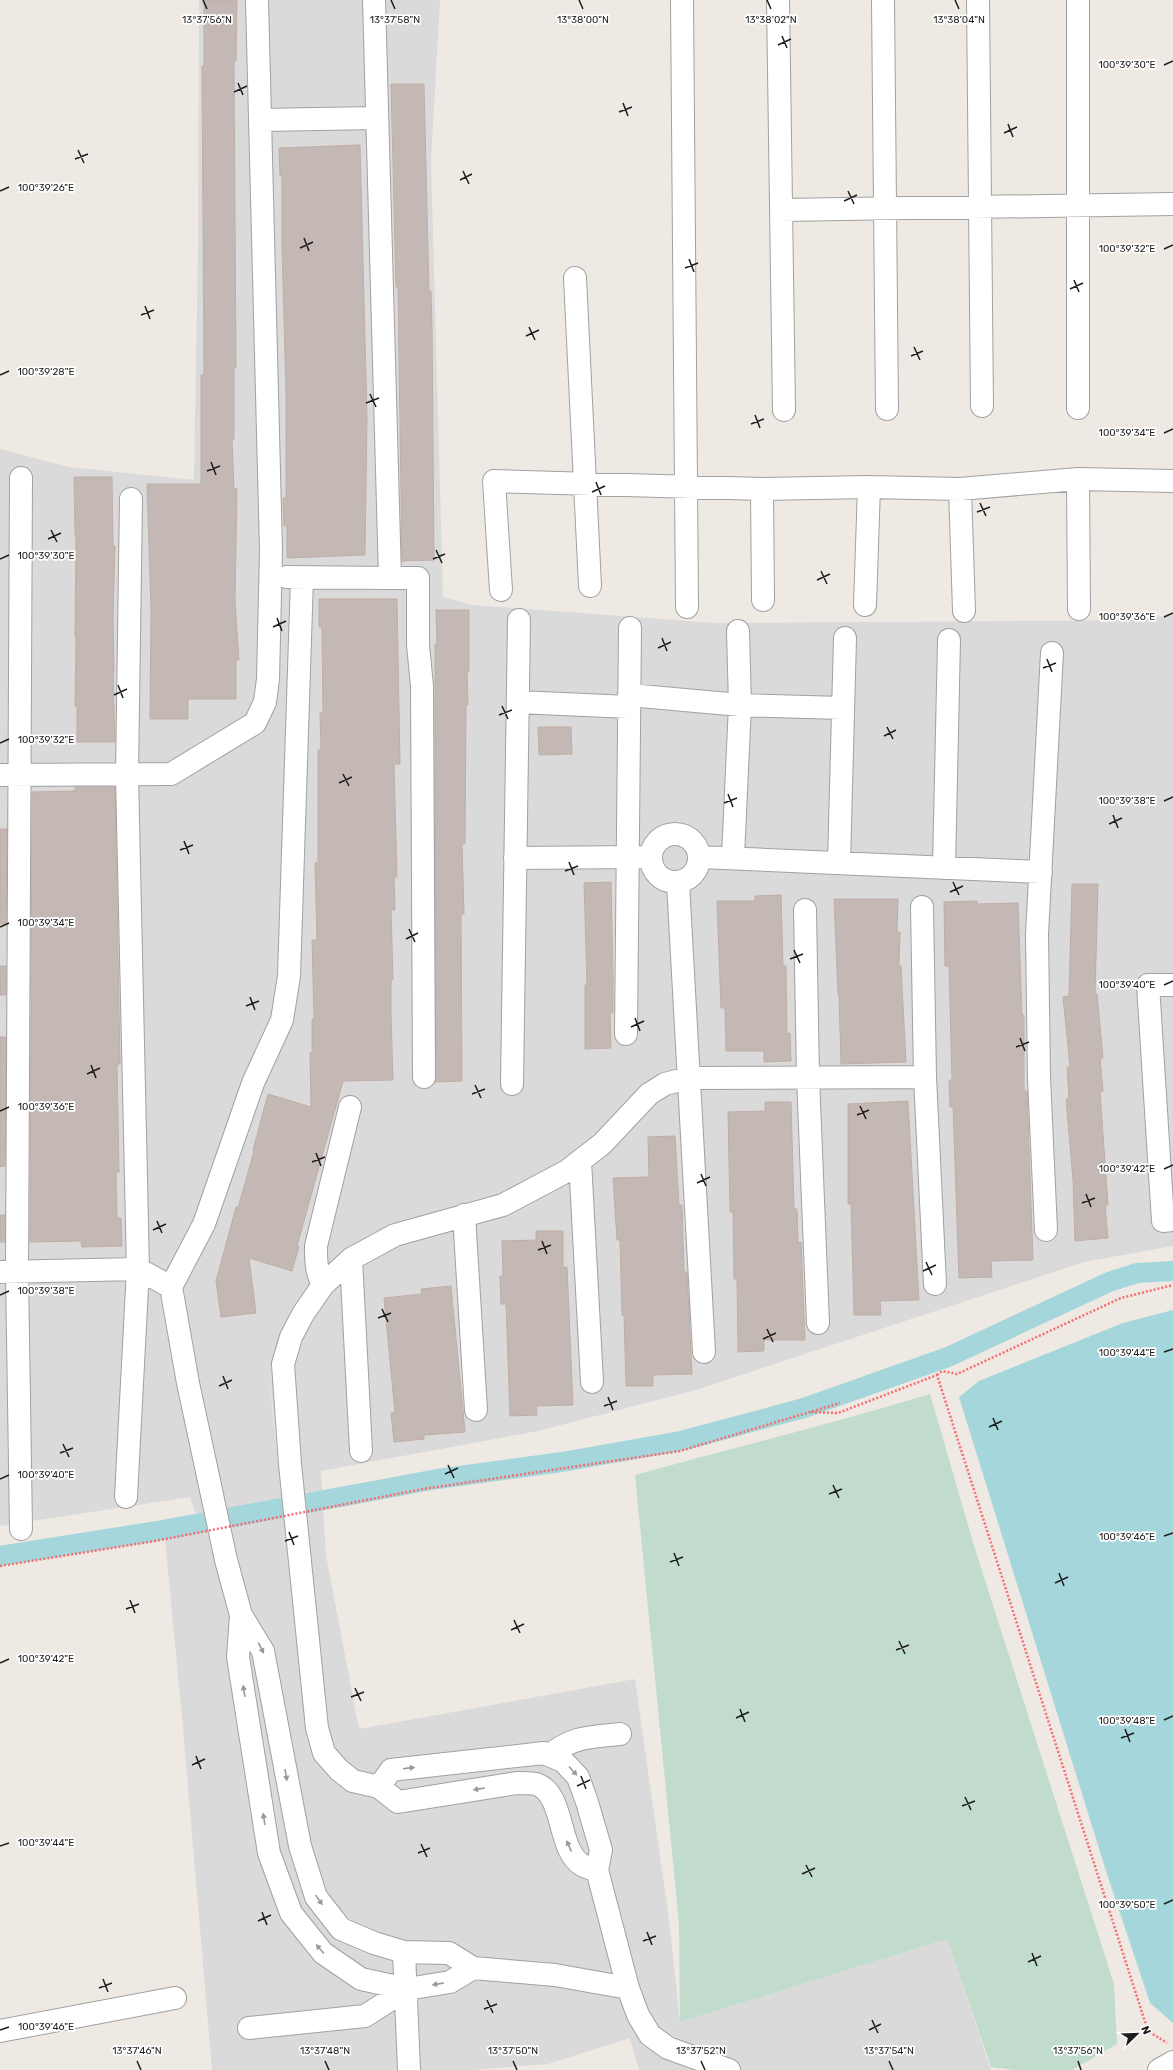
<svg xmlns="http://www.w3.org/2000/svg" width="1173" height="2070" font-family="Rubik,sans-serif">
	<rect width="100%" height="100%" fill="#eee9e3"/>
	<path fill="#dbdada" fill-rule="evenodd" d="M 199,0 L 440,0 L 431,160 L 443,597 L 473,605 L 715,623 L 1143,620 L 1173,614 L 1173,1246 L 1084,1262 L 696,1390 L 538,1431 L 321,1471 L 326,1555 L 359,1729 L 635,1679 L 669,1919 L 680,2022 L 947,1939 L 991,2070 L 639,2070 L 630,2038 L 548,2064 L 471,2070 L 212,2070 L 182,1717 L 163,1519 L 196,1514 L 190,1497 L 0,1526 L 0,449 L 69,467 L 194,480 L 198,247 ZM 267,1357 L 277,1443 L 291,1588 Z"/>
	<path fill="#c1dccc" d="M 930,1394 L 975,1549 L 1114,1984 L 1117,2044 L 1072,2070 L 1015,2070 L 991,2067 L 947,1939 L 680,2022 L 679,1923 L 635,1475 C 733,1448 832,1424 930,1394 Z"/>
	<path fill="#a4d6db" d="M 1173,1310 L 1173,2023 L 1150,2003 L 1106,1871 L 959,1397 L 979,1381 L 1123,1323 Z"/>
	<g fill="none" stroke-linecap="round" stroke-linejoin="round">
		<path stroke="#a4d6db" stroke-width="20" d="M 0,1556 L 169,1529 L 437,1479 L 562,1462 L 681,1441 L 804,1408 L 948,1357 L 1109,1282 L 1137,1273 L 1173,1271"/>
	</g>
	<path fill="#c3b8b3" stroke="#c0aea6" d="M 204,0 L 237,0 L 236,61 L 234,61 L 236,368 L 234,368 L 234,439 L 232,439 L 234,489 L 237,489 L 235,602 L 239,660 L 236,660 L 236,699 L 188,699 L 188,719 L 150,719 L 151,610 L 147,484 L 201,484 L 201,375 L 204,375 L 202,66 L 204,66 Z
		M 391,84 L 424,84 L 429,291 L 431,291 L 432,326 L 434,560 L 402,561 L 398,287 L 396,287 Z
		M 360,145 L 367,418 L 365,555 L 287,558 L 287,526 L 284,526 L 283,498 L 286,498 L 286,392 L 282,247 L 282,175 L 280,176 L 279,148 Z
		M 74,477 L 112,477 L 113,546 L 115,546 L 113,616 L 114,673 L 113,674 L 115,742 L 77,742 L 77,706 L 75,706 L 76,637 L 75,637 L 76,535 L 75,535 Z
		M 319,599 L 397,599 L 400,764 L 394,764 L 397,877 L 394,877 L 395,910 L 391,910 L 393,980 L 391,980 L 391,1015 L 393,1080 L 343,1081 L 297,1246 L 299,1246 L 292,1271 L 249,1258 L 256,1313 L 221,1317 L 216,1281 L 236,1207 L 238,1208 L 254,1151 L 253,1150 L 268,1094 L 311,1107 L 310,1053 L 312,1053 L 312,1019 L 314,1019 L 312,940 L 317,940 L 315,863 L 318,862 L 318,750 L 321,750 L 320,713 L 323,713 L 322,627 L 319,627 Z
		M 436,610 L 469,610 L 469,671 L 467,671 L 468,705 L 466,705 L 465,844 L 462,844 L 464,914 L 461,914 L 462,1081 L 435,1082 L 435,644 L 437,644 Z
		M 538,727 L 571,727 L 572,754 L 539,755 Z
		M 75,787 L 115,787 L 120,1064 L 117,1064 L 119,1172 L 116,1172 L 117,1218 L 121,1218 L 122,1246 L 82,1247 L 81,1241 L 30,1242 L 32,792 L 75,791 Z
		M 0,829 L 7,829 L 6,924 L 0,924 Z
		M 611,882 L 613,978 L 613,1013 L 610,1013 L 611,1048 L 585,1049 L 585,985 L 587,985 L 584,883 Z
		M 1072,884 L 1098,884 L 1095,994 L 1097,994 L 1103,1058 L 1100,1058 L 1103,1091 L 1100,1092 L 1108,1205 L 1105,1205 L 1108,1238 L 1075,1241 L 1073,1180 L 1066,1099 L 1069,1099 L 1067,1067 L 1070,1067 L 1063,997 L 1069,996 Z
		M 781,895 L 783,966 L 786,966 L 787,1034 L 790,1033 L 791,1061 L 764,1062 L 764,1051 L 726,1051 L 725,1008 L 721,1008 L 717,901 L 755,901 L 755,896 Z
		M 834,899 L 898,899 L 897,932 L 900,932 L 899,966 L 901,966 L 906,1062 L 841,1064 L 839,994 L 838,994 Z
		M 977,901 L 977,904 L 1018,903 L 1022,1015 L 1024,1015 L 1024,1091 L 1027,1091 L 1033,1260 L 991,1261 L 992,1277 L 959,1278 L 953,1107 L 950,1107 L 949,1080 L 952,1080 L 949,966 L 945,966 L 944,902 Z
		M 0,966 L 6,966 L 6,995 L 0,995 Z
		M 0,1037 L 6,1037 L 5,1166 L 0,1167 Z
		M 908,1101 L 919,1300 L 880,1301 L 881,1315 L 854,1315 L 851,1204 L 848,1204 L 848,1104 Z
		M 765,1102 L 791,1102 L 794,1209 L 797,1209 L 798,1243 L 801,1242 L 805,1340 L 764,1340 L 764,1351 L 738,1352 L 737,1279 L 734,1279 L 733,1212 L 730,1212 L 728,1112 L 765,1111 Z
		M 675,1136 L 679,1205 L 682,1205 L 684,1272 L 687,1272 L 692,1374 L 653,1375 L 653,1386 L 626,1386 L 624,1315 L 622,1315 L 620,1240 L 617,1240 L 613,1178 L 649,1177 L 648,1137 Z
		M 0,1215 L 5,1215 L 5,1242 L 0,1242 Z
		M 536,1231 L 563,1231 L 563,1267 L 567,1267 L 573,1405 L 536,1406 L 537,1415 L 510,1416 L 506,1304 L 501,1304 L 500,1276 L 503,1276 L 502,1241 L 536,1240 Z
		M 451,1286 L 465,1432 L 424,1435 L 424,1439 L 394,1442 L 391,1413 L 395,1413 L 384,1298 L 422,1294 L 421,1289 Z"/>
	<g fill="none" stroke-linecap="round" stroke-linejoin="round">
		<g stroke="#a1a1a1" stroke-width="24">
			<path id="minor" d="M 374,0 L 390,578 L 418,578 L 418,645 L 422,686 L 424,1077
				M 682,0 L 687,607
				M 778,0 L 784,410
				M 883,0 L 887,409
				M 978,0 L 982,406
				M 260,120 L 377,118
				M 781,210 L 1173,204
				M 575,278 L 590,586
				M 1078,408 L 1078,0
				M 1078,479 L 1079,609
				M 960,489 L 964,611
				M 287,577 L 390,578
				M 501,590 L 494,481 L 762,489
				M 763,600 L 762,489 L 869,487 L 960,489 L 1078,479 L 1173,481
				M 865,605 L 869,487
				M 629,695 L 740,705 L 843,708
				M 518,702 L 629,707
				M 0,775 L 171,774 L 255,723 L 265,702 L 268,679 L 271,551 L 257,0
				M651 858a24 24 0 1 1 48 0a24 24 0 1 1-48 0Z
				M 700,857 L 1041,872
				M 733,857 L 740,705 L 738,631
				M 515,858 L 643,857
				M 839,863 L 845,638
				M 944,868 L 949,640
				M 678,883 L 704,1352
				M 922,907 L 925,1077 L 935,1284
				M 805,910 L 808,1078 L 818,1323
				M 1173,985 L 1148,985 L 1163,1221 L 1173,1220
				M 626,1034 L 630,628
				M 512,1084 L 519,620
				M 580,1161 L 592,1382
				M 464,1215 L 476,1410
				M 1046,1230 L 1039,1078 L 1037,934 L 1052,653
				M 351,1259 L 361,1451
				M 0,1272 L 138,1269 L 171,1287 L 188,1383 L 226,1560 L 241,1615 L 238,1657 L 269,1853 L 291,1913 L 323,1953 L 361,1979 L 407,1989 L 450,1982 L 473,1968
				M 323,1285 C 316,1272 316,1260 316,1246 L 350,1107
				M 171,1287 L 204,1224 L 253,1083 L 282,1020 L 289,976 L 302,578
				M 126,1497 L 138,1269 L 127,775 L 131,499
				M 21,1529 L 17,1272 L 21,478
				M 241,1615 L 263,1651 L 300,1846 L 316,1897 L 341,1929 L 374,1943 L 404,1952 L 449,1953 L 473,1968 L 555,1975 L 628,1988
				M 550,1755 C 573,1736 592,1737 620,1734
				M 379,1787 L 391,1770 L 544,1753 L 563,1761 L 578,1777 L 587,1802 L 601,1850 L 597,1870 L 628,1988 L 638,2015 L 650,2035 L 668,2048 L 729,2070
				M 597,1870 C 592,1869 586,1868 582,1865 C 557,1850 565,1793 536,1784 C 531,1783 523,1783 517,1783 L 398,1802 L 379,1787 L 353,1781 L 339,1770 L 324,1753 L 317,1728 L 290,1464 L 283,1364 L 291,1337 L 303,1314 L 323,1285 L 351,1259 L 395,1235 L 503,1205 L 537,1187 L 567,1171 L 602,1144 L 649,1094 L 665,1084 L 688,1078 L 925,1077
				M 404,1952 L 409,2069
				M 249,2028 L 365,2016 L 407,1989
				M 0,2031 L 175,1998
				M 1159,2070 L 1173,2062"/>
		</g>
		<path stroke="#f76c6e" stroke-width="2.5" stroke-dasharray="2 2" stroke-linecap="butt" d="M 937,1375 L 942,1371 L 957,1374 L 1121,1298 L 1173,1285
			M 811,1412 L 838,1413 L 937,1375 L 1148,2031 L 1167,2043"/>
		<use href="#minor" stroke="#fff" stroke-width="22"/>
		<path stroke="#f76c6e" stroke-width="2.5" stroke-dasharray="2 2" stroke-linecap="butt" d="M 0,1566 L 155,1541 L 423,1489 L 680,1451 L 840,1403"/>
	</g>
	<defs><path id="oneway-solid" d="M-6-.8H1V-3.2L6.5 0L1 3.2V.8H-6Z"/></defs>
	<g fill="#999">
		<use href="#oneway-solid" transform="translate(261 1648) rotate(63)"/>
		<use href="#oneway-solid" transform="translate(244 1691) rotate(-99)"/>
		<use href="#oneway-solid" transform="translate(409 1768) rotate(-7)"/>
		<use href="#oneway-solid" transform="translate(573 1771) rotate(48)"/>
		<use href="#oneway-solid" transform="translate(286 1775) rotate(80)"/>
		<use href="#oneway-solid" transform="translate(479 1789) rotate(171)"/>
		<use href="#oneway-solid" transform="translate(264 1819) rotate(-99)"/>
		<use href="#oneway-solid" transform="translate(569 1846) rotate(-114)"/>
		<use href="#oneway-solid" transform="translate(319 1900) rotate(55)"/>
		<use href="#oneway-solid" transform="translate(320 1949) rotate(-131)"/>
		<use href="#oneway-solid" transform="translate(438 1984) rotate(171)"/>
	</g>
	<path fill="none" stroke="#1d1d1d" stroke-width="1.5" d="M 203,0 L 207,9M 391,0 L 395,9M 579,0 L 583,9M 767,0 L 771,9M 955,0 L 959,9M 782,36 L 787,48M 778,45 L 791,39M 1164,65 L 1173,61M 238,83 L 243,95M 234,92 L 247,86M 623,103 L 628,116M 619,112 L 632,107M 1008,124 L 1013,137M 1004,133 L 1017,127M 78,150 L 84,163M 75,159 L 88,154M 463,171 L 469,184M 460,180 L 472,174M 0,191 L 9,187M 848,191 L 854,204M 844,201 L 857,195M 304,238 L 309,251M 300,248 L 313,242M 1164,249 L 1173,245M 689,259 L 694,272M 685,268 L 698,263M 1074,280 L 1079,292M 1070,289 L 1083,283M 145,306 L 150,319M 141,315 L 154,310M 529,327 L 535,340M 526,336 L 539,330M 914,347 L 920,360M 911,356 L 923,351M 0,375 L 9,371M 370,394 L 376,407M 366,403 L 379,398M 755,415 L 760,428M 751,424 L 764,419M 1164,433 L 1173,429M 211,462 L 216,475M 207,471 L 220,466M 596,482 L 601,495M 592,492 L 605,486M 980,503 L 986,516M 977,512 L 990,507M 51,530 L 57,542M 48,539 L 61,533M 436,550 L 442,563M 0,559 L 9,555M 433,559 L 445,554M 821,571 L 827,584M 817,580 L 830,574M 1164,617 L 1173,613M 277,618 L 282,631M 273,627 L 286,621M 662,638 L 667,651M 658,648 L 671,642M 1047,659 L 1052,672M 1043,668 L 1056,663M 118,685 L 123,698M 114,695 L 127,689M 502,706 L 508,719M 499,715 L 512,710M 887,727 L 893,739M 884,736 L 896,730M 0,743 L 9,739M 343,774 L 349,786M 339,783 L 352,777M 728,794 L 733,807M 1164,801 L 1173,797M 724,803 L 737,798M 1113,815 L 1118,828M 1109,824 L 1122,818M 184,841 L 189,854M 180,850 L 193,845M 569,862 L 574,875M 565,871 L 578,866M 953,882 L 959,895M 950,892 L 963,886M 0,927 L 9,923M 409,929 L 415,942M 406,939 L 418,933M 794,950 L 800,963M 790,959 L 803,954M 1164,985 L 1173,981M 250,997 L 255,1010M 246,1006 L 259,1001M 635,1018 L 640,1031M 631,1027 L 644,1021M 1020,1038 L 1025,1051M 1016,1047 L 1029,1042M 91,1065 L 96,1078M 87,1074 L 100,1068M 475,1085 L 481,1098M 472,1094 L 485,1089M 860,1106 L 866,1119M 0,1111 L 9,1107M 857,1115 L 869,1110M 316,1153 L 321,1166M 312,1162 L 325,1157M 1164,1169 L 1173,1165M 701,1174 L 706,1186M 697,1183 L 710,1177M 1086,1194 L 1091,1207M 1082,1203 L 1095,1198M 157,1221 L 162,1233M 153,1230 L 166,1224M 542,1241 L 547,1254M 538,1250 L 551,1245M 926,1262 L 932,1275M 923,1271 L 936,1265M 0,1295 L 9,1291M 382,1309 L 388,1322M 378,1318 L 391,1313M 767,1329 L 773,1342M 763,1339 L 776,1333M 1164,1352 L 1173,1349M 223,1376 L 228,1389M 219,1386 L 232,1380M 608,1397 L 613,1410M 604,1406 L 617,1401M 993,1418 L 998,1430M 989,1427 L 1002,1421M 63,1444 L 69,1457M 60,1453 L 73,1448M 448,1465 L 454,1478M 445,1474 L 458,1468M 0,1479 L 9,1475M 833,1485 L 839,1498M 829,1494 L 842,1489M 289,1532 L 294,1545M 1164,1536 L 1173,1533M 285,1541 L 298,1536M 674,1553 L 679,1566M 670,1562 L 683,1557M 1059,1573 L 1064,1586M 1055,1583 L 1068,1577M 130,1600 L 135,1613M 126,1609 L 139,1604M 514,1620 L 520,1633M 511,1630 L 524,1624M 899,1641 L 905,1654M 896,1650 L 909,1645M 0,1663 L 9,1659M 355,1688 L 361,1701M 351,1697 L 364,1692M 740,1709 L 745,1722M 736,1718 L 749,1712M 1164,1720 L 1173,1716M 1125,1729 L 1130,1742M 1121,1738 L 1134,1733M 196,1756 L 201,1769M 192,1765 L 205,1759M 581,1776 L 586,1789M 577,1786 L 590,1780M 965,1797 L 971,1810M 962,1806 L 975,1801M 421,1844 L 427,1857M 0,1846 L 9,1843M 418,1853 L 430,1848M 806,1865 L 812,1877M 802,1874 L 815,1868M 1164,1904 L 1173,1900M 262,1912 L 267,1925M 258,1921 L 271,1915M 647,1932 L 652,1945M 643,1941 L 656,1936M 1032,1953 L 1037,1966M 1028,1962 L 1041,1956M 103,1979 L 108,1992M 99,1988 L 112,1983M 487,2000 L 493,2013M 484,2009 L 497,2004M 872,2020 L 878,2033M 0,2030 L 9,2027M 869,2030 L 881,2024M 137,2061 L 141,2070M 325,2061 L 329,2070M 513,2061 L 517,2070M 701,2061 L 705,2070M 889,2061 L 893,2070M 1078,2061 L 1081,2070"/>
	<g font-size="10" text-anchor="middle" fill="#1d1d1d" stroke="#fff" stroke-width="3.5" stroke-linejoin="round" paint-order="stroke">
		<text x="207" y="23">13°37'56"N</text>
		<text x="395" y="23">13°37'58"N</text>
		<text x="583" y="23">13°38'00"N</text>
		<text x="771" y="23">13°38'02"N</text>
		<text x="959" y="23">13°38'04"N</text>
		<text x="1127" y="68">100°39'30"E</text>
		<text x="46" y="191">100°39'26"E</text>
		<text x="1127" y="252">100°39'32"E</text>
		<text x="46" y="375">100°39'28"E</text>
		<text x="1127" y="436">100°39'34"E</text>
		<text x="46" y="559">100°39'30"E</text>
		<text x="1127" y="620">100°39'36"E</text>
		<text x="46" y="743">100°39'32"E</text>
		<text x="1127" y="804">100°39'38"E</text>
		<text x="46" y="926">100°39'34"E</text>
		<text x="1127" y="988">100°39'40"E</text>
		<text x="46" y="1110">100°39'36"E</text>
		<text x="1127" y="1172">100°39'42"E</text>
		<text x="46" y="1294">100°39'38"E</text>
		<text x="1127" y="1356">100°39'44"E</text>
		<text x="46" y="1478">100°39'40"E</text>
		<text x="1127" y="1540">100°39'46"E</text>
		<text x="46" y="1662">100°39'42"E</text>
		<text x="1127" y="1724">100°39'48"E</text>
		<text x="46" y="1846">100°39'44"E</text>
		<text x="1127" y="1908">100°39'50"E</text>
		<text x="46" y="2030">100°39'46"E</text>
		<text x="137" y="2054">13°37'46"N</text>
		<text x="325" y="2054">13°37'48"N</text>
		<text x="513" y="2054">13°37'50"N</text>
		<text x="701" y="2054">13°37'52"N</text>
		<text x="889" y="2054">13°37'54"N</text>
		<text x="1078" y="2054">13°37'56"N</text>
	</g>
	<g transform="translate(1137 2034) rotate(67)" stroke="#ffffff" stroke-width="3" paint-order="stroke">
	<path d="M0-3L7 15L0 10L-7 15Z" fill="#1d1d1d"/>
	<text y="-6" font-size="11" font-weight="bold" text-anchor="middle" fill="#1d1d1d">N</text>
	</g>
</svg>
